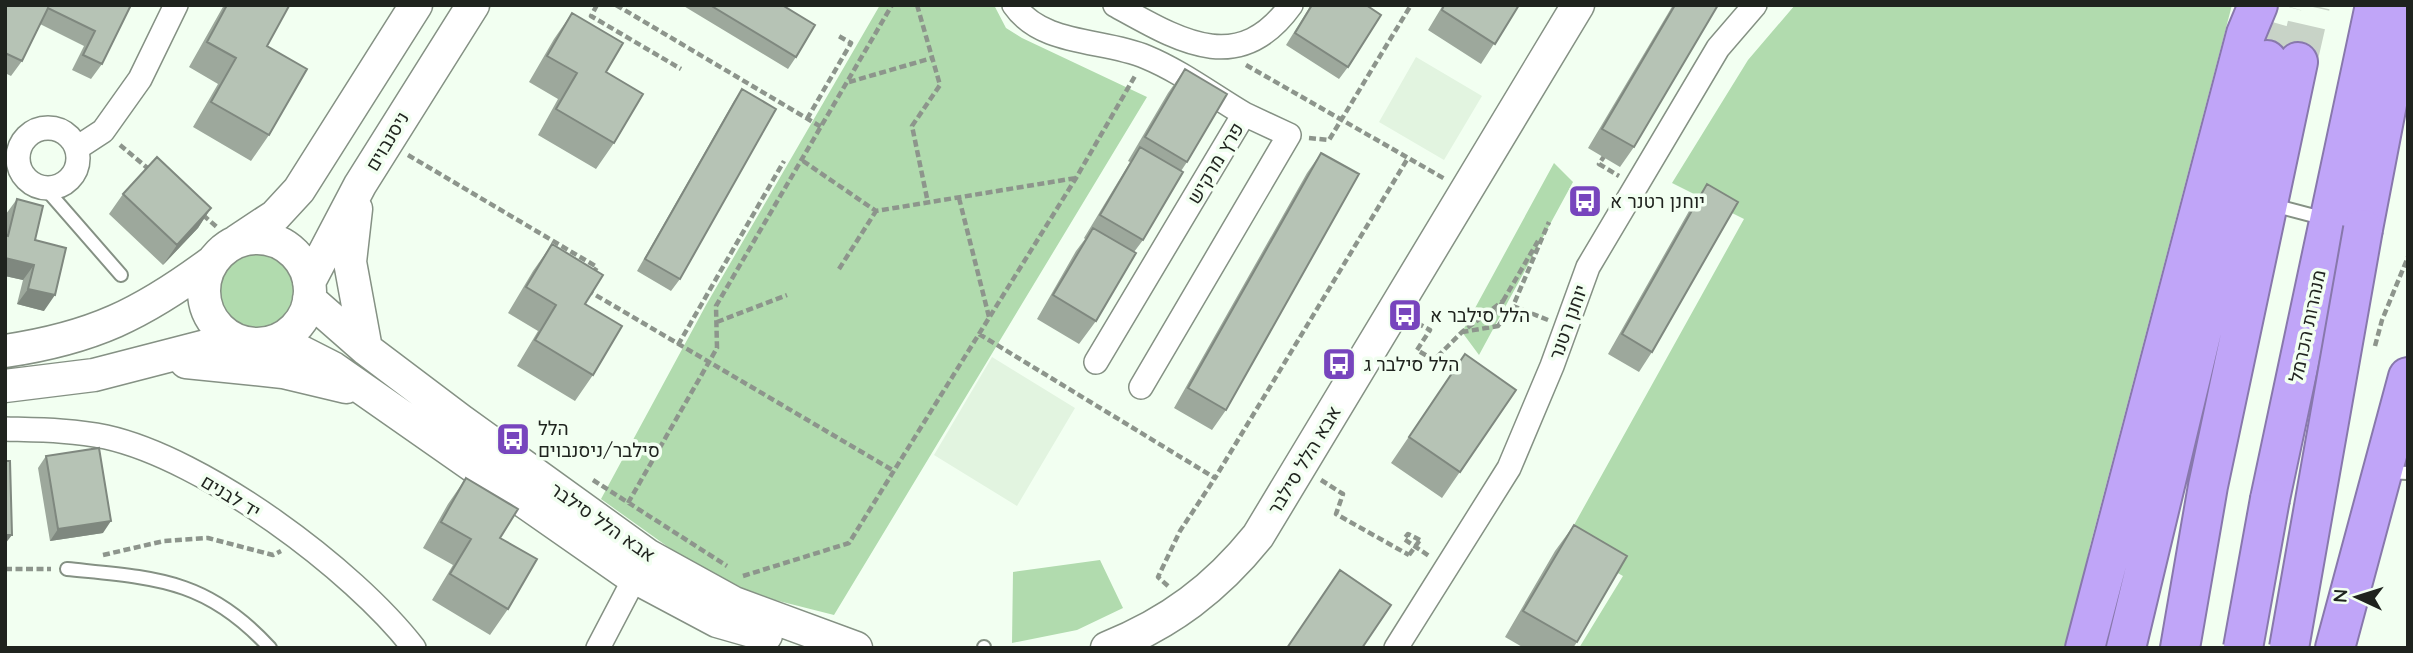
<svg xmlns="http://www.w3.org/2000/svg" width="2413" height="653" font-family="Quicksand,Heebo,sans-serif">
	<rect width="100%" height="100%" fill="#f2fff1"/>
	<path fill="#e2f4e0" d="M 1416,57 L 1482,96 L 1444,160 L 1379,122 Z
		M 992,357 L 1075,408 L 1017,506 L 934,455 Z"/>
	<path fill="#b1dbae" d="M 880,5 L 994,5 L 1006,28 L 1022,38 L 1147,97 L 834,615 L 759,596 L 689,562 L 601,499 L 706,305 Z
		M 1795,5 L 2232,5 L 2090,546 L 2068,648 L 1579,648 L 1623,576 L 1564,543 L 1744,219 L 1672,183 L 1748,60 Z
		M 1554,163 L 1573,182 L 1479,355 L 1462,332 Z
		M219 291a37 37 0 1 1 74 0a37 37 0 1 1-74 0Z
		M 1100,560 L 1123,608 L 1077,630 L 1012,643 L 1013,572 Z"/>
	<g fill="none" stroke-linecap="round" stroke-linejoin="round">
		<path stroke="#c8d3c7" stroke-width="38" stroke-dasharray="38 19" stroke-linecap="butt" d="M 2267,60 L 2283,5
			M 2298,62 L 2311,5"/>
		<g stroke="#859184" stroke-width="16">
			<path id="lane" d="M 46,189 L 121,275
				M 2273,205 L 2326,219
				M 2386,472 L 2408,473
				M 67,569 C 154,578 206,578 270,648
				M 984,647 L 984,648"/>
		</g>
		<g stroke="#859184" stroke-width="26">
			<path id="street" d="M 1014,5 C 1042,46 1104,39 1146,57 C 1180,71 1212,95 1244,114 L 1096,362
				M 1115,5 C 1177,39 1238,79 1291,5
				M18 158a30 30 0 1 1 60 0a30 30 0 1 1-60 0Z
				M 77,148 L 103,131 L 140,79 L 176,5
				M 1141,387 L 1289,135 L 1244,114
				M 5,429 C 39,430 73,430 106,437 C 205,459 353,569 414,648
				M 598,648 L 642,564
				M 1396,648 L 1509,468 L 1552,366 L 1588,267 L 1718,48 L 1755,5"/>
		</g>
		<g stroke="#859184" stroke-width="35">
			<path id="secondary" d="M 356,209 L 350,262 L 366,349
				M204 291a53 53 0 1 1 106 0a53 53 0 1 1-106 0Z
				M 237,241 L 275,216 L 299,190 L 416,5
				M 309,282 L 360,185 L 473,5
				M 309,299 L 366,349 L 460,420 L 647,555 L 734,603 L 856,648
				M 278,340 L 333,368 L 625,572 L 717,621 L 766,635
				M 5,351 C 93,338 142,314 212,262
				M 186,362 L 283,372 L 346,387
				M 5,386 L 94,375 L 214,344 L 242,342
				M 1107,648 C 1170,623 1216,588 1258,536 L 1578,5"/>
		</g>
		<g stroke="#8878ac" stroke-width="42">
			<path id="highway" d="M 2363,229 L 2406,5
				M 2270,499 L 2375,5
				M 2085,648 L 2246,34 L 2258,5
				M 2126,648 L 2267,60
				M 2180,648 L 2208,486 L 2298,62
				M 2335,648 L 2408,377"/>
		</g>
		<path stroke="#8d958c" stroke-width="4.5" stroke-dasharray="7 3.5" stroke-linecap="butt" d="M 597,5 L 591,16 L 681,69
			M 616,5 L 823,128
			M 917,5 L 940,85 L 912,126 L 928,203
			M 1246,65 L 1445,179
			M 849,82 L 932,58
			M 807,119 L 851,43 L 837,35
			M 1309,138 L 1329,140 L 1411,5
			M 120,145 L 151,171
			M 408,155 L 597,267 L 593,273
			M 1605,155 L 1599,164 L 1619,176
			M 803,161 L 876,211 L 1076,178
			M 959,198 L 989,317
			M 203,215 L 218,228
			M 839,269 L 876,211
			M 587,290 L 894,471
			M 1503,301 L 1538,241
			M 1548,320 L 1513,306 L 1549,222
			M 717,322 L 787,295
			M 1417,323 L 1430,330 L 1417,350 L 1434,360 L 1462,332 L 1503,301 L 1492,321 L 1498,326 L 1462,332
			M 1498,326 L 1513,306
			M 979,334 L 1215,478 L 1408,158
			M 678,345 L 784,161
			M 2375,346 L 2382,320 L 2408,257
			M 593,480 L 727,566
			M 1321,480 L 1343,494 L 1336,514 L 1409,555
			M 628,503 L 717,348 L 716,306 L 892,5
			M 1420,540 L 1408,534 L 1404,539 L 1429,556
			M 103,555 L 164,541 L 208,538 L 273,555 L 281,551
			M 5,569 L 51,569
			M 743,576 L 849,543 L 1076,178 L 1135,76
			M 1168,586 L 1158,577 L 1180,531 L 1215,478"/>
		<use href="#lane" stroke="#fff" stroke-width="12"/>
		<use href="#street" stroke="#fff" stroke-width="23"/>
		<use href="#secondary" stroke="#fff" stroke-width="32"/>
		<use href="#highway" stroke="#c0a5f8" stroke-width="38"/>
		<g stroke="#8878ac" stroke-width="42" stroke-linecap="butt">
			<path id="highway-bridge" d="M 2243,648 L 2270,499
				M 2289,648 L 2363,229"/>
		</g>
		<path stroke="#8d958c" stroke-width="4.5" stroke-dasharray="7 3.5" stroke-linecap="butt" d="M 1409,555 L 1420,540"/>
		<use href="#highway-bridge" stroke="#c0a5f8" stroke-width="38"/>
	</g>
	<path fill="#9da89c" d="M 5,5 L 131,5 L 102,64 L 91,79 L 72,70 L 84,46 L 40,24 L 22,61 L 11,76 L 5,73 Z
		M 224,5 L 287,5 L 267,46 L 269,135 L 251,161 L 193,127 L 218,84 L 189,67 Z
		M 682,5 L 782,5 L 796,57 L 788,69 Z
		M 1311,5 L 1366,5 L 1348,67 L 1339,79 L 1286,45 Z
		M 1443,5 L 1519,5 L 1481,64 L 1428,30 Z
		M 1673,5 L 1718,5 L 1634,147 L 1620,167 L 1588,148 Z
		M 572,13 L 606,72 L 614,143 L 596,169 L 538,135 L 558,99 L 529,82 L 554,39 Z
		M 1185,69 L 1187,162 L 1181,171 L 1143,240 L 1134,252 L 1096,321 L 1079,344 L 1037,319 L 1076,251 L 1085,239 L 1084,238 L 1130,162 L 1128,161 L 1168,93 Z
		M 742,89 L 680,279 L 671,291 L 637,271 L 734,101 Z
		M 1321,153 L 1226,410 L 1212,430 L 1174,408 L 1307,173 Z
		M 1707,184 L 1652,352 L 1639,372 L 1608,354 L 1693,204 Z
		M 123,194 L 211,208 L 198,228 L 163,265 L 109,214 Z
		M 17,199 L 35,240 L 44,311 L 17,304 L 23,280 L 5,276 L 5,217 L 6,214 Z
		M 552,244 L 585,304 L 593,375 L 575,401 L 517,366 L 538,331 L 508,313 L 533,271 Z
		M 1465,354 L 1516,390 L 1442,498 L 1391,463 Z
		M 46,456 L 103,533 L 50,541 L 38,468 Z
		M 466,478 L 500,538 L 508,609 L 490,635 L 432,600 L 453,565 L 423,548 L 448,504 Z
		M 1574,525 L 1577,642 L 1573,648 L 1524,648 L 1505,637 L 1555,551 Z"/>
	<path fill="#7f887f" d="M 211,208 L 198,228 L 163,265 L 177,245 Z
		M 5,258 L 34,265 L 23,280 L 5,276 Z
		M 28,289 L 55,295 L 44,311 L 17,304 Z
		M 111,521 L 103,533 L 50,541 L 58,529 Z
		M 5,535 L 12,535 L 5,544 Z"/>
	<path fill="#b6c3b5" stroke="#7f887f" stroke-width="2" d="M 5,5 L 131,5 L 102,64 L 83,55 L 95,31 L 48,8 L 22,61 L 5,53 Z
		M 227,5 L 287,5 L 289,6 L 267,46 L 307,69 L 269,135 L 211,102 L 236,58 L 207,42 Z
		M 710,5 L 782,5 L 815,25 L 796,57 Z
		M 1312,5 L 1366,5 L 1381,15 L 1348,67 L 1295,33 Z
		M 1444,5 L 1519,5 L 1495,44 L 1442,10 Z
		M 1675,5 L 1718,5 L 1634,147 L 1602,129 Z
		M 572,13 L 623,43 L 606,72 L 643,94 L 614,143 L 556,109 L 577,73 L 547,56 Z
		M 1185,69 L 1227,94 L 1187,162 L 1145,137 Z
		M 742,89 L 776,109 L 680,279 L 645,259 Z
		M 1140,147 L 1183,172 L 1143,240 L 1100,215 Z
		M 1321,153 L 1359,174 L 1226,410 L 1188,388 Z
		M 157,157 L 211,208 L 177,245 L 123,194 Z
		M 1707,184 L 1738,202 L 1652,352 L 1622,334 Z
		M 17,199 L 43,206 L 35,240 L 66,248 L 55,295 L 28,289 L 34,265 L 5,258 L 5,235 L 8,236 Z
		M 1093,228 L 1136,253 L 1096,321 L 1053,295 Z
		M 552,244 L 603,275 L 585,304 L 622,326 L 593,375 L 535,340 L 556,305 L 526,287 Z
		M 1465,354 L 1516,390 L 1460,472 L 1409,437 Z
		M 99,448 L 111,521 L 58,529 L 46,456 Z
		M 5,461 L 10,461 L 12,535 L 5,535 Z
		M 466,478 L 518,509 L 500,538 L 537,559 L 508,609 L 450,574 L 471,539 L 441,522 Z
		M 1574,525 L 1627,556 L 1577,642 L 1523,611 Z
		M 1340,570 L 1391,605 L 1362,648 L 1287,648 Z"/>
	<defs>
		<g id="bus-square" transform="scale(1.75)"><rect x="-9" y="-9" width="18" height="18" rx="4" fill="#7745bd" stroke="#f2fff1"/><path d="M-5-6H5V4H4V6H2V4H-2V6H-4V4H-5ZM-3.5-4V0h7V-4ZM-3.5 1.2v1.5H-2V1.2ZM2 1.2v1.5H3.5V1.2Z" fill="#fff"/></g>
	</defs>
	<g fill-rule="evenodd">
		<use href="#bus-square" x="1585" y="201"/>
		<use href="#bus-square" x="1405" y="315"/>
		<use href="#bus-square" x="1339" y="364"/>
		<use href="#bus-square" x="513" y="439"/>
	</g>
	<g text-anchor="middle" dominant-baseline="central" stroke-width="7" stroke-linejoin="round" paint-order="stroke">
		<g font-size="19" fill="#1f231e" stroke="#f2fff1">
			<text transform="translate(387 141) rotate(-59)">ניסנבוים</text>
			<text transform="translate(1215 163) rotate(-59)">פרץ מרקיש</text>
			<text transform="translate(1568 322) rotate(-70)">יוחנן רטנר</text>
			<text transform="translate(2307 326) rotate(-78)">מנהרות הכרמל</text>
			<text transform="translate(1304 460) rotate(-59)">אבא הלל סילבר</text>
			<text transform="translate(231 496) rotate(31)">יד לבנים</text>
			<text transform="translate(603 522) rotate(35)">אבא הלל סילבר</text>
		</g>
		<g font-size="19" fill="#1f231e" stroke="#f2fff1" text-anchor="start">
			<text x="1610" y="201">יוחנן רטנר א</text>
			<text x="1430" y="315">הלל סילבר א</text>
			<text x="1364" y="364">הלל סילבר ג</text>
			<text x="538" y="428">הלל<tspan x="538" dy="22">סילבר/ניסנבוים</tspan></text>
		</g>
	</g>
	<rect width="2413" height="653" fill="none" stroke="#1f231e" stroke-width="14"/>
	<g transform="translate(2357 597) rotate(274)" stroke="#f2fff1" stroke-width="5" paint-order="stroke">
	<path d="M0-5L12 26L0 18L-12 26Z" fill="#1f231e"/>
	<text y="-10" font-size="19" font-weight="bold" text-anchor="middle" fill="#1f231e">N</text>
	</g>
</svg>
